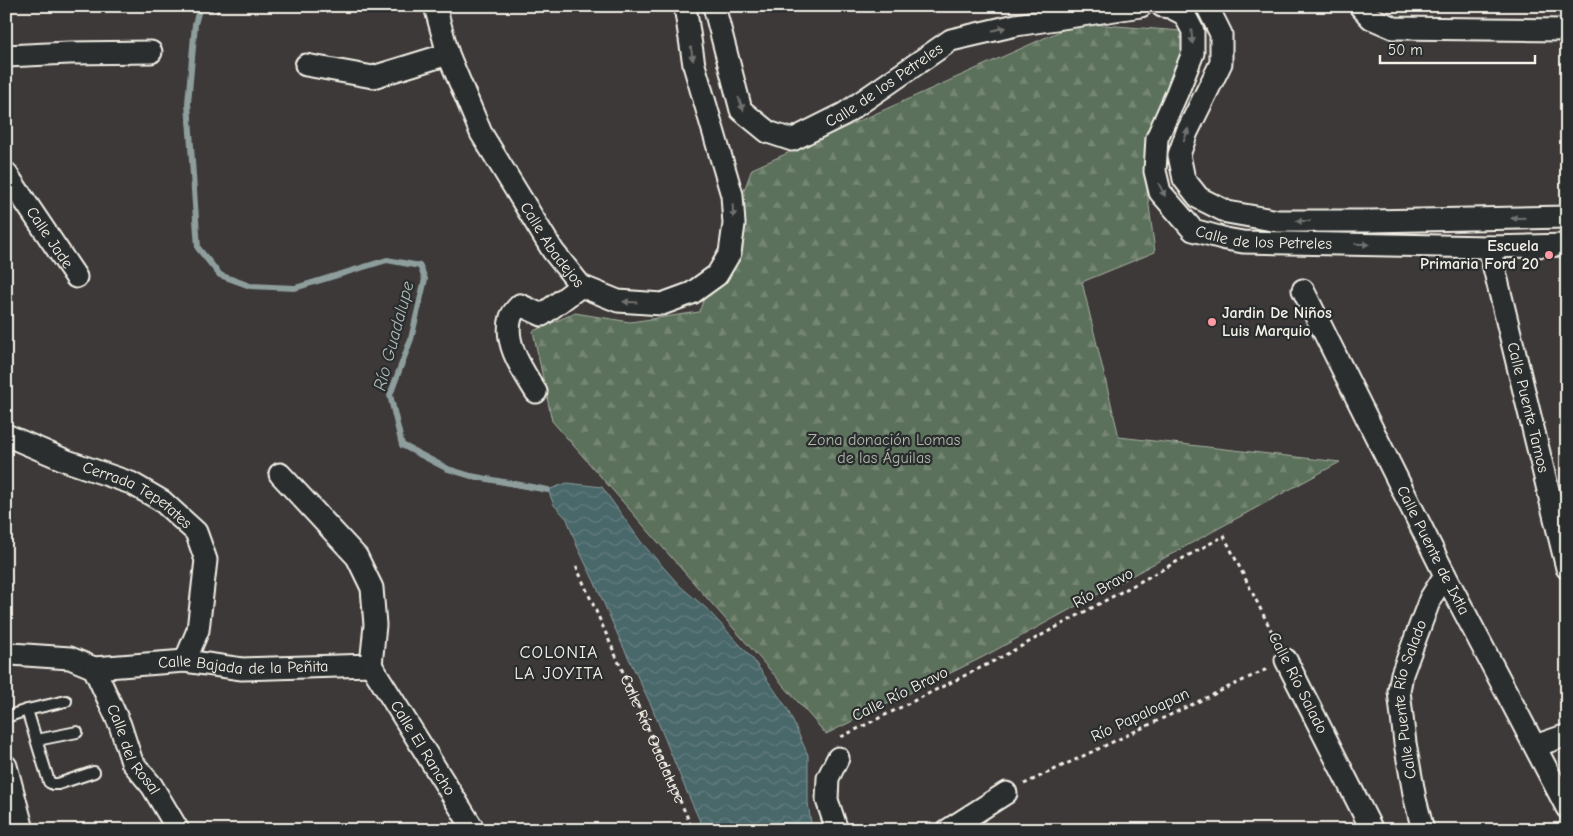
<svg xmlns="http://www.w3.org/2000/svg" width="1573" height="836" font-family="'Comic Neue',sans-serif">
	<defs>
		<pattern id="forest-firs" width="22" height="20" patternUnits="userSpaceOnUse" patternTransform="scale(1.25)"><rect width="22" height="20" fill="#5c715c"/><path d="M5 1l3.5 6h-7zM16 11l3.5 6h-7z" fill="#748673"/></pattern>
		<pattern id="water-waves" width="16" height="10" patternUnits="userSpaceOnUse" patternTransform="scale(1.25)"><rect width="16" height="10" fill="#49676b"/><path d="M0 5q4-4 8 0t8 0" fill="none" stroke="#647d80"/></pattern>
	</defs>
	<rect width="100%" height="100%" fill="#3d3939"/>
	<filter id="ink" filterUnits="userSpaceOnUse"><feTurbulence type="fractalNoise" baseFrequency=".02" numOctaves="2"/><feDisplacementMap in="SourceGraphic" scale="10" xChannelSelector="R" yChannelSelector="G"/><feConvolveMatrix kernelMatrix="1 2 1 2 8 2 1 2 1" color-interpolation-filters="sRGB"/></filter>
	<g filter="url(#ink)">
		<path fill="url(#forest-firs)" stroke="#a8b1a2" d="M 1078,23 L 1194,32 L 1147,190 L 1155,252 L 1082,282 L 1119,437 L 1340,462 L 983,657 L 826,734 L 552,421 L 533,331 L 575,313 L 630,322 L 699,312 L 752,169 Z"/>
		<path fill="url(#water-waves)" stroke="#8d9e9d" d="M 567,483 L 602,487 L 641,542 L 681,587 L 706,608 L 752,658 L 787,708 L 808,755 L 808,803 L 812,830 L 704,830 L 686,790 L 651,705 L 621,642 L 594,581 L 577,546 L 567,519 L 554,505 L 548,490 Z"/>
		<g fill="none" stroke-linecap="round" stroke-linejoin="round">
			<path stroke="#8d9e9d" stroke-width="6" d="M 200,6 L 195,24 L 188,103 L 198,248 L 220,275 L 250,286 L 295,288 L 387,260 L 420,266 L 425,279 L 411,339 L 390,395 L 402,445 L 448,469 L 471,476 L 548,490"/>
			<g stroke="#f4f1e8" stroke-width="14">
				<path id="service" d="M 27,710 L 49,782 L 53,784 L 58,784 L 94,772
					M 6,717 L 27,710 L 66,701
					M 37,740 L 77,732"/>
			</g>
			<g stroke="#f4f1e8" stroke-width="25">
				<g id="minor">
					<path id="s2" d="M 435,6 L 448,54 L 481,133 L 553,251 L 581,286 L 618,301 L 662,304 L 692,293 L 717,275 L 730,253 L 734,224 L 732,195 L 694,65 L 685,6"/>
					<path id="s3" d="M 714,6 L 741,110 L 768,132 L 792,140 L 844,114 L 951,40 L 1016,25 L 1141,6"/>
					<path id="s4" d="M 1162,6 L 1170,7 L 1184,14 L 1193,31 L 1193,53 L 1177,93 L 1157,138 L 1155,171 L 1160,192 L 1193,230 L 1226,239 L 1243,242 L 1489,247 L 1567,245"/>
					<path d="M 1207,6 L 1221,34 L 1221,63 L 1187,132 L 1179,155 L 1184,179 L 1199,198 L 1227,212 L 1278,221 L 1371,221 L 1567,217"/>
					<path d="M 1360,6 L 1371,18 L 1394,28 L 1567,30"/>
					<path d="M 6,56 L 69,53 L 151,52"/>
					<path d="M 306,65 L 373,77 L 448,54"/>
					<path id="s5" d="M 6,173 L 76,277"/>
					<path id="s6" d="M 1489,247 L 1567,568"/>
					<path id="s7" d="M 1303,290 L 1445,575 L 1567,808"/>
					<path d="M 536,392 C 523,371 503,343 511,317 C 512,313 517,308 520,305 L 542,315 L 581,286"/>
					<path id="s8" d="M 6,435 L 67,461 L 131,483 L 162,501 L 196,532 L 206,560 L 198,630 L 185,661"/>
					<path id="s9" d="M 6,655 L 11,654 L 70,658 L 94,668 L 185,661 L 242,669 L 371,665 L 375,625 L 372,588 L 357,557 L 280,474"/>
					<path d="M 1286,660 L 1372,830"/>
					<path id="s10" d="M 371,665 L 474,830"/>
					<path id="s11" d="M 94,668 L 120,725 L 132,762 L 152,786 L 178,830"/>
					<path d="M 1535,746 L 1567,735"/>
					<path d="M 6,766 L 23,830"/>
					<path d="M 837,830 L 827,800 L 828,778 L 838,758"/>
					<path d="M 948,830 L 1006,793"/>
					<path id="s12" d="M 1423,830 L 1415,799 L 1405,743 L 1399,691 L 1402,674 L 1430,599 L 1445,575"/>
				</g>
			</g>
			<g stroke="#f4f1e8" stroke-width="3" stroke-dasharray="4 4" stroke-linecap="butt">
				<path d="M 193,6 L 219,12"/>
				<path id="s1" d="M 576,566 L 693,830"/>
				<path d="M 841,737 L 994,661 L 1224,536 L 1277,642"/>
				<path d="M 1024,784 L 1267,669"/>
				<path d="M 1335,830 L 1346,825"/>
			</g>
			<use href="#service" stroke="#2a2d2e" stroke-width="10"/>
			<use href="#minor" stroke="#2a2d2e" stroke-width="21"/>
		</g>
		<defs><path id="oneway-solid" d="M-6-.8H1V-3.2L6.5 0L1 3.2V.8H-6Z" transform="scale(1.25)"/></defs>
		<g fill="#71726f">
			<use href="#oneway-solid" transform="translate(999 29) rotate(-14)"/>
			<use href="#oneway-solid" transform="translate(1192 37) rotate(85)"/>
			<use href="#oneway-solid" transform="translate(692 54) rotate(81)"/>
			<use href="#oneway-solid" transform="translate(741 104) rotate(69)"/>
			<use href="#oneway-solid" transform="translate(1186 135) rotate(-70)"/>
			<use href="#oneway-solid" transform="translate(1162 190) rotate(63)"/>
			<use href="#oneway-solid" transform="translate(733 211) rotate(86)"/>
			<use href="#oneway-solid" transform="translate(1518 218) rotate(179)"/>
			<use href="#oneway-solid" transform="translate(1303 221) rotate(-180)"/>
			<use href="#oneway-solid" transform="translate(1362 244) rotate(1)"/>
			<use href="#oneway-solid" transform="translate(630 302) rotate(-176)"/>
		</g>
	</g>
	<g fill="#ff9aa2" stroke="#2a2d2e" stroke-width="2">
		<circle cx="1549" cy="255" r="5"/>
		<circle cx="1212" cy="322" r="5"/>
	</g>
	<g text-anchor="middle" dominant-baseline="central" stroke-width="4.5" stroke-linejoin="round" paint-order="stroke">
		<g font-size="16" fill="#f4f1e8" stroke="#2a2d2e">
			<text stroke="none"><textPath href="#s3" startOffset="275">Calle de los Petreles</textPath></text>
			<text stroke="none"><textPath href="#s4" startOffset="334">Calle de los Petreles</textPath></text>
			<text stroke="none"><textPath href="#s5" startOffset="78">Calle Jade</textPath></text>
			<text stroke="none"><textPath href="#s2" startOffset="268">Calle Abadejos</textPath></text>
			<text stroke="none"><textPath href="#s6" startOffset="165">Calle Puente Tamos</textPath></text>
			<text stroke="none"><textPath href="#s8" startOffset="145">Cerrada Tepetates</textPath></text>
			<text stroke="none"><textPath href="#s7" startOffset="291">Calle Puente de Ixtla</textPath></text>
			<text transform="translate(1103 588) rotate(-29)">Río Bravo</text>
			<text stroke="none"><textPath href="#s9" startOffset="240">Calle Bajada de la Peñita</textPath></text>
			<text transform="translate(1298 683) rotate(63)">Calle Río Salado</text>
			<text transform="translate(900 694) rotate(-26)">Calle Río Bravo</text>
			<text stroke="none"><textPath href="#s12" startOffset="134">Calle Puente Río Salado</textPath></text>
			<text transform="translate(1140 715) rotate(-25)">Río Papaloapan</text>
			<text stroke="none"><textPath href="#s1" startOffset="189">Calle Río Guadalupe</textPath></text>
			<text stroke="none"><textPath href="#s10" startOffset="98">Calle El Rancho</textPath></text>
			<text stroke="none"><textPath href="#s11" startOffset="91">Calle del Rosal</textPath></text>
		</g>
		<g font-size="16" font-weight="bold" fill="#f4f1e8" stroke="#2a2d2e" text-anchor="end">
			<text x="1539" y="246">Escuela<tspan x="1539" dy="18">Primaria Ford 20</tspan></text>
			<text x="1222" y="313" text-anchor="start">Jardin De Niños<tspan x="1222" dy="18">Luis Marquio</tspan></text>
		</g>
		<g font-size="16" fill="#b0b7a9" stroke="#2a2d2e">
			<text x="884" y="440">Zona donación Lomas<tspan x="884" dy="18">de las Águilas</tspan></text>
		</g>
		<g font-size="18" font-style="italic" fill="#b0bab6" stroke="#2a2d2e">
			<text transform="translate(394 336) rotate(-75)">Río Guadalupe</text>
		</g>
		<g font-size="18" letter-spacing="1" fill="#f4f1e8" stroke="#2a2d2e">
			<text x="559" y="652">COLONIA<tspan x="559" dy="21">LA JOYITA</tspan></text>
		</g>
	</g>
	<rect width="1573" height="836" fill="none" stroke="#2a2d2e" stroke-width="25"/>
	<rect x="12" y="12" width="1548" height="811" fill="none" stroke="#f4f1e8" stroke-width="2" filter="url(#ink)"/>
	<path d="M1380 55v8h155v-8" fill="none" stroke="#f4f1e8" stroke-width="2.5"/>
	<text x="1388" y="55" font-size="15" fill="#f4f1e8" stroke="#2a2d2e" stroke-width="4" paint-order="stroke">50 m</text>
</svg>
